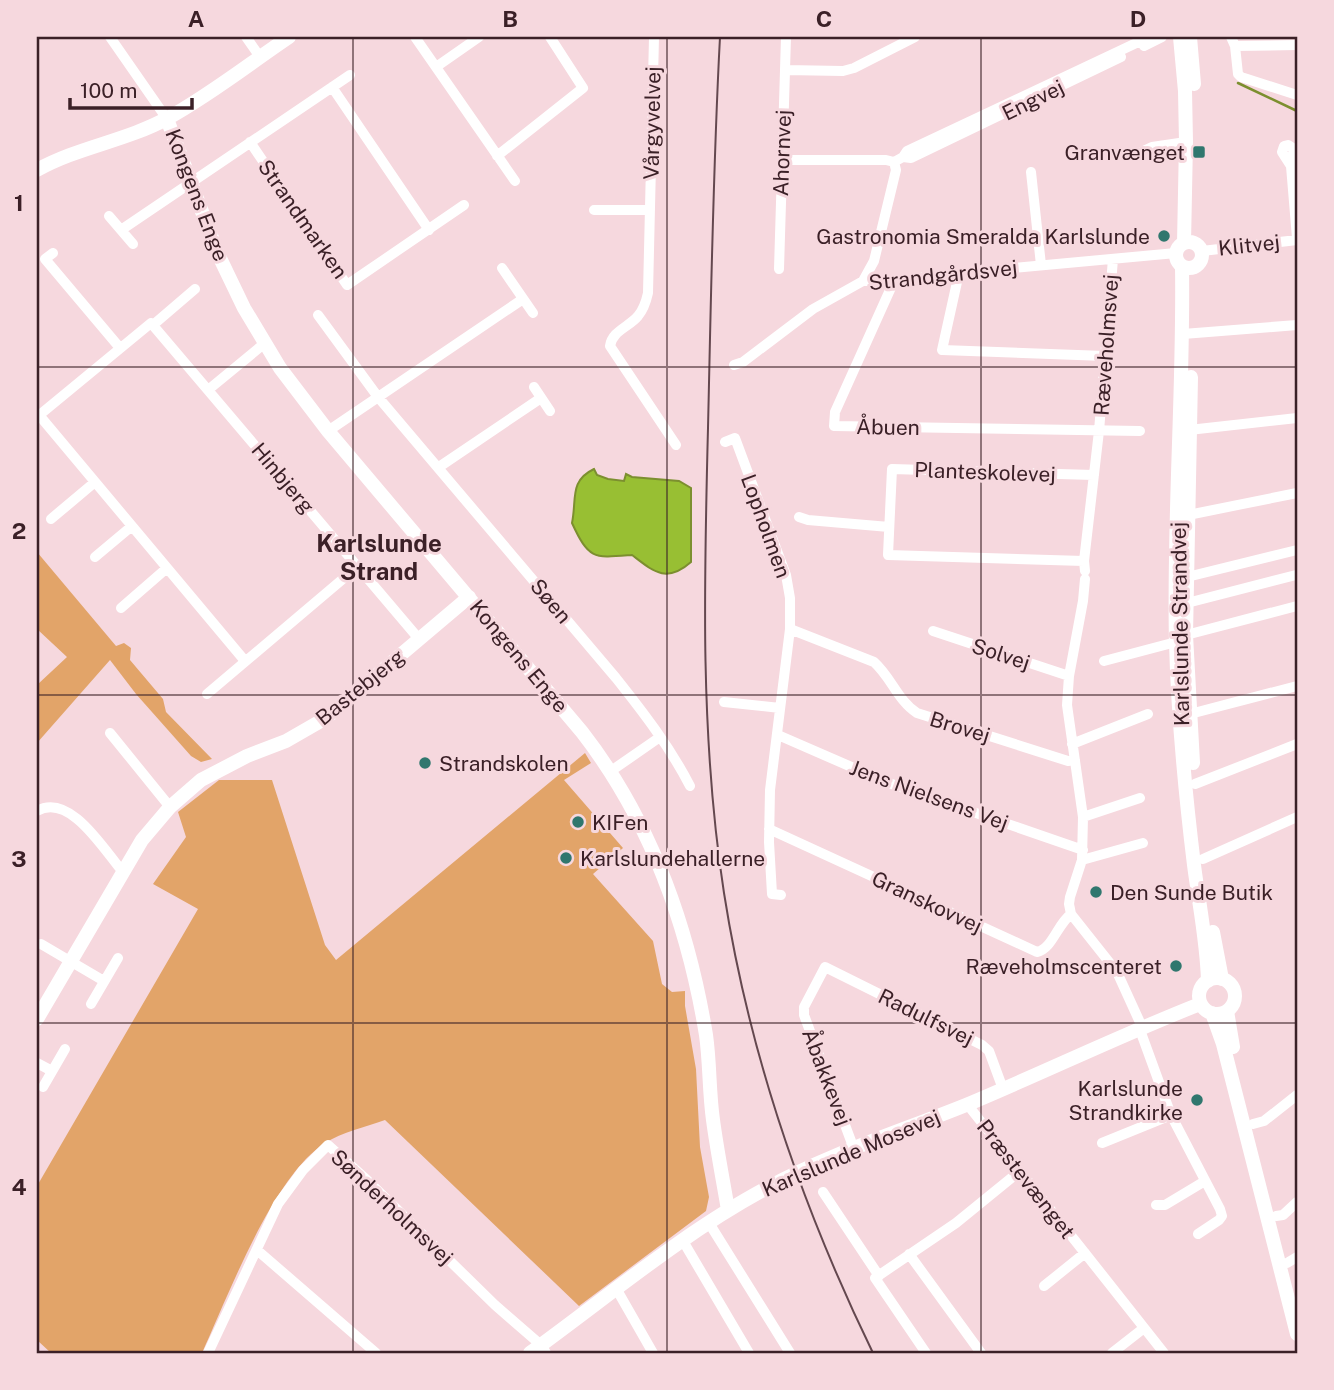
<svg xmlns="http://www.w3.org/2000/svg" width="1334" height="1390" font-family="'Public Sans',sans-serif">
	<rect width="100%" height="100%" fill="#f6d8de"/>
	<path fill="#e2a469" d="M 37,552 L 116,646 L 124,643 L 131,648 L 130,660 L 163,699 L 166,712 L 212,759 L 201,762 L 191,756 L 136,694 L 110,660 L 37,743 L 37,685 L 67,657 L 37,629 Z
		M 585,753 L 591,763 L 564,780 L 623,848 L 593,874 L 653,941 L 662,984 L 672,992 L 685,991 L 685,1006 L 696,1069 L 700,1147 L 709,1197 L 706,1211 L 579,1306 L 385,1120 C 366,1127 342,1132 325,1143 C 273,1176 228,1296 202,1353 L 51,1353 L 37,1340 L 37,1186 L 198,909 L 153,884 L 186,837 L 178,812 L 219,780 L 272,780 L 325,945 L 336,960 Z"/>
	<path fill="#98bf33" stroke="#7c8f2f" stroke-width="2" d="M 594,469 L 597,475 L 608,479 L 624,481 L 626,474 L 632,477 L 679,481 L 691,488 L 691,562 C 666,584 653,571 632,555 C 594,558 589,560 572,523 C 577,499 569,481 594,469 Z"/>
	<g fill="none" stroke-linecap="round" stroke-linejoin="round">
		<path stroke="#7c8f2f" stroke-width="2.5" d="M 1238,83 L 1297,111"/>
		<path stroke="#fff" stroke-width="10" d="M 110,37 L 167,119
			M 246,37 L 260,57
			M 415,37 L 515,181
			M 654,37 L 648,293 C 646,302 644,309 638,316 C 629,327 612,331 610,346 L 676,445
			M 1231,37 L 1235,46 L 1238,74 L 1241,77 L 1297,95
			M 1144,46 L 1162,37
			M 1235,46 L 1297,45
			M 436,67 L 479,37
			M 785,70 L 843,71 L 854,68 L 915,37
			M 332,87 L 429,230
			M 250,142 L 347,285 L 464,205
			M 1128,154 L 1139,153 L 1152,147 L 1186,142
			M 497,156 L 583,88 L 550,37
			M 903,157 L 911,158 L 1121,57
			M 782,160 L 886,160 L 894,162
			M 1291,166 L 1282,152 L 1284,146 L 1288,145 L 1294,149 L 1291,166 L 1297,238
			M 1031,172 L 1041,265
			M 594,210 L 650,210
			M 109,216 L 133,244
			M 121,230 L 350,75
			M 1202,251 L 1297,240
			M 53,253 L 45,259 L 120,348
			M 502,268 L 533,313
			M 779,269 L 786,37
			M 959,273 L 942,350 L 1105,356
			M 863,281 L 874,261 L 896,170 L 894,162 L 903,157 L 907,151 L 1149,37
			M 894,281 L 835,412 L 834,426 L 1140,431
			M 318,315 L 378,397 L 616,678 C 643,712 670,747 690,786
			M 153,325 L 195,289
			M 1183,334 L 1297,325
			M 734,365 L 743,362 L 813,309 L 863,281 L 894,281 L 959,273 L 1176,253
			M 534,387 L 550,411
			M 208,390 L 265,343
			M 39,415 L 245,661
			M 37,417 L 151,323 L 419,639
			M 1189,430 L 1297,418
			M 328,431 L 523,299
			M 725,442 L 735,438 L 786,575 L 790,598 L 790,629 L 770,790 L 769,842 L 772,894 L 781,895
			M 439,467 L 541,398
			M 1188,515 L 1297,493
			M 799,517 L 808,520 L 889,527
			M 51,519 L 95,482
			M 95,557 L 132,526
			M 1084,561 L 888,555 L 892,469 L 1094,475
			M 1085,571 L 1084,561 L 1099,431 L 1113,259
			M 1187,577 L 1297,550
			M 1085,579 L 1083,601 L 1069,676 L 1067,705 L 1083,817 L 1082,860 L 1070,897 L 1069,904 L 1071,914 L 1117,972 L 1143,1029
			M 1187,603 L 1296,575
			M 121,608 L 167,568
			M 790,629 L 874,662 C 891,677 898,701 917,713 L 1068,761 L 1075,760
			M 933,631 L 1069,676
			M 1186,635 L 1297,606
			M 1104,661 L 1176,642
			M 207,694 L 357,567
			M 724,702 L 780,708
			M 1190,714 L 1297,686
			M 110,733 L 170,807
			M 778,735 L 886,782 L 1083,850
			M 1072,744 L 1148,714
			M 611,771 L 660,737
			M 1195,784 L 1297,744
			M 37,811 C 70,792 104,850 123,872
			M 1083,817 L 1140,798
			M 769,829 L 1037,952 C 1052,949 1057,925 1071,914
			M 1203,859 L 1297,817
			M 1082,860 L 1143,843
			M 41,944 L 104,981
			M 91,1004 L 118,958
			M 1140,1030 L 1171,1115 L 1220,1209 L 1222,1216 L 1219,1220 L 1198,1234
			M 37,1063 L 52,1071
			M 43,1087 L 65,1049
			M 967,1104 L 1164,1353
			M 1253,1124 L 1264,1121 L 1297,1095
			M 1102,1143 L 1171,1115
			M 854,1149 L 804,1015 L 804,1007 L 825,967 L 982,1045 L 989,1051 L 1003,1089
			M 823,1192 L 879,1276
			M 1156,1205 L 1165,1205 L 1205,1181
			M 1276,1216 L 1283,1215 L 1297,1202
			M 709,1223 L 790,1353
			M 683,1241 L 749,1353
			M 257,1250 L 376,1353
			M 909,1254 L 981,1353
			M 1287,1263 L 1297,1257
			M 1044,1286 L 1085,1253
			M 617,1290 L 653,1353
			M 208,1353 L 278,1204 L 303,1170 L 328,1145 L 367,1180 L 495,1305 L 541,1345 L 546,1353
			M 926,1353 L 875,1278 L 956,1223 L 1020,1171
			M 1112,1353 L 1144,1328"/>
		<path stroke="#fff" stroke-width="14" d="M 1180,37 L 1185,91 L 1186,142 L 1184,243
			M 1190,37 L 1194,84
			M 167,119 L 218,254 L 244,308 L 280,368 L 328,431 L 582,732 C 651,821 688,925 706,1035 C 710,1063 709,1092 713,1120 C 717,1150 723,1180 728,1210
			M 37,170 C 78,147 126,141 168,118 C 210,95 249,64 289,37
			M1176 255a13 13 0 1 1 26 0a13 13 0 1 1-26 0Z
			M 1182,266 C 1184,392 1173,517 1176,643 C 1178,717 1185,791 1194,865 C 1199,904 1207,942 1208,981
			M 1191,377 L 1186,635 L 1193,763
			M 1213,932 L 1222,979
			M1199 996a18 18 0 1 1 36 0a18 18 0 1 1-36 0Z
			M 1227,1011 L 1233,1047
			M 1212,1013 L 1223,1044 L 1297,1334
			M 37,1019 L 142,840 L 170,807 L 201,780 L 247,756 L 286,741 L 326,718 L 469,597
			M 530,1353 C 606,1298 683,1233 765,1189 C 829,1154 899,1132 966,1105 C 1045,1072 1121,1035 1200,1004"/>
		<path stroke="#64484f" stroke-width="2" d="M 720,37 C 713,167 711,298 708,428 C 704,584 700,738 724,893 C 749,1053 802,1207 873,1353"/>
	</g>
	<path fill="none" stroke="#3b2027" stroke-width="2" stroke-opacity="0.55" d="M 353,37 L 353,1353M 667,37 L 667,1353M 981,37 L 981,1353M 37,367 L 1297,367M 37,695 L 1297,695M 37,1023 L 1297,1023"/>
	<g fill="#30776e" stroke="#f6d8de" stroke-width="2.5">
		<rect x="1192" y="145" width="14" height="14" rx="3.5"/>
		<circle cx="1164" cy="236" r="7"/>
		<circle cx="425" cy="763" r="7"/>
		<circle cx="578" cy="822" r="7"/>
		<circle cx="566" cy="858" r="7"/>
		<circle cx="1096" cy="892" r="7"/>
		<circle cx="1176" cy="966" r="7"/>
		<circle cx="1197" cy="1100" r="7"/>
	</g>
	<g text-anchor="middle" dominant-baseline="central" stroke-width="6" stroke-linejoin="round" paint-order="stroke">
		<g font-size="21" fill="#3b2027" stroke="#f6d8de">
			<text transform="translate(1033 100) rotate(-26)">Engvej</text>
			<text transform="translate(652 123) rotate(-89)">Vårgyvelvej</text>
			<text transform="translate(782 153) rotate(-88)">Ahornvej</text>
			<text transform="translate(197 195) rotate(69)">Kongens Enge</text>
			<text transform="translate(303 219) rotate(55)">Strandmarken</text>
			<text transform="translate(1249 245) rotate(-6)">Klitvej</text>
			<text transform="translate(943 275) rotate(-6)">Strandgårdsvej</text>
			<text transform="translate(1106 345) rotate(-86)">Ræveholmsvej</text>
			<text transform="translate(888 427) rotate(1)">Åbuen</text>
			<text transform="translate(985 472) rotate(2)">Planteskolevej</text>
			<text transform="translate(283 478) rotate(50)">Hinbjerg</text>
			<text transform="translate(766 526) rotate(70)">Lopholmen</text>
			<text transform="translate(551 601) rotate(50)">Søen</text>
			<text transform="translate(1180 624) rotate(-91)">Karlslunde Strandvej</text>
			<text transform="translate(1001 654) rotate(18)">Solvej</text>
			<text transform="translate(519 656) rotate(50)">Kongens Enge</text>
			<text transform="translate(360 687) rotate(-39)">Bastebjerg</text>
			<text transform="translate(960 727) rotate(17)">Brovej</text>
			<text transform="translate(929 795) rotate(20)">Jens Nielsens Vej</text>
			<text transform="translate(927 902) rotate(25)">Granskovvej</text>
			<text transform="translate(926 1017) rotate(26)">Radulfsvej</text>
			<text transform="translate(827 1077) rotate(69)">Åbakkevej</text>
			<text transform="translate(851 1153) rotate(-23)">Karlslunde Mosevej</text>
			<text transform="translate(1026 1179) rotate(52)">Præstevænget</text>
			<text transform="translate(392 1207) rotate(43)">Sønderholmsvej</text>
		</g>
		<g font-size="21" fill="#3b2027" stroke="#f6d8de" text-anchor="end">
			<text x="1185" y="152">Granvænget</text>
			<text x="1150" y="236">Gastronomia Smeralda Karlslunde</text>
			<text x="439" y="763" text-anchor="start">Strandskolen</text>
			<text x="592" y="822" text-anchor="start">KIFen</text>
			<text x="580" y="858" text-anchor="start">Karlslundehallerne</text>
			<text x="1110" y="892" text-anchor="start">Den Sunde Butik</text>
			<text x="1162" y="966">Ræveholmscenteret</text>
			<text x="1183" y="1088">Karlslunde<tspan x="1183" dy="24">Strandkirke</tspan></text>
		</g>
		<g font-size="24" font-weight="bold" fill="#3b2027" stroke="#f6d8de">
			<text x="379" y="543">Karlslunde<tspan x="379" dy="28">Strand</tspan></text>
		</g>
	</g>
	<rect width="1334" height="1390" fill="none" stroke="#f6d8de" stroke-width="77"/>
	<path d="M70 98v10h122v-10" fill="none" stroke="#3b2027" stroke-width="3.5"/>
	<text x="80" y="98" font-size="21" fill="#3b2027" stroke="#f6d8de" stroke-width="5" paint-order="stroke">100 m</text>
	<rect x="38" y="38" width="1258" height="1314" fill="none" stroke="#3b2027" stroke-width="2.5"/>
	<g font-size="23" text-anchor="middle" font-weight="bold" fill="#3b2027">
		<text x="196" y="27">A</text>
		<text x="510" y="27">B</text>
		<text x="824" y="27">C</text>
		<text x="1138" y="27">D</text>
		<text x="19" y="211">1</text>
		<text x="19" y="539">2</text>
		<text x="19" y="867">3</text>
		<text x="19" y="1195">4</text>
	</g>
</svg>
